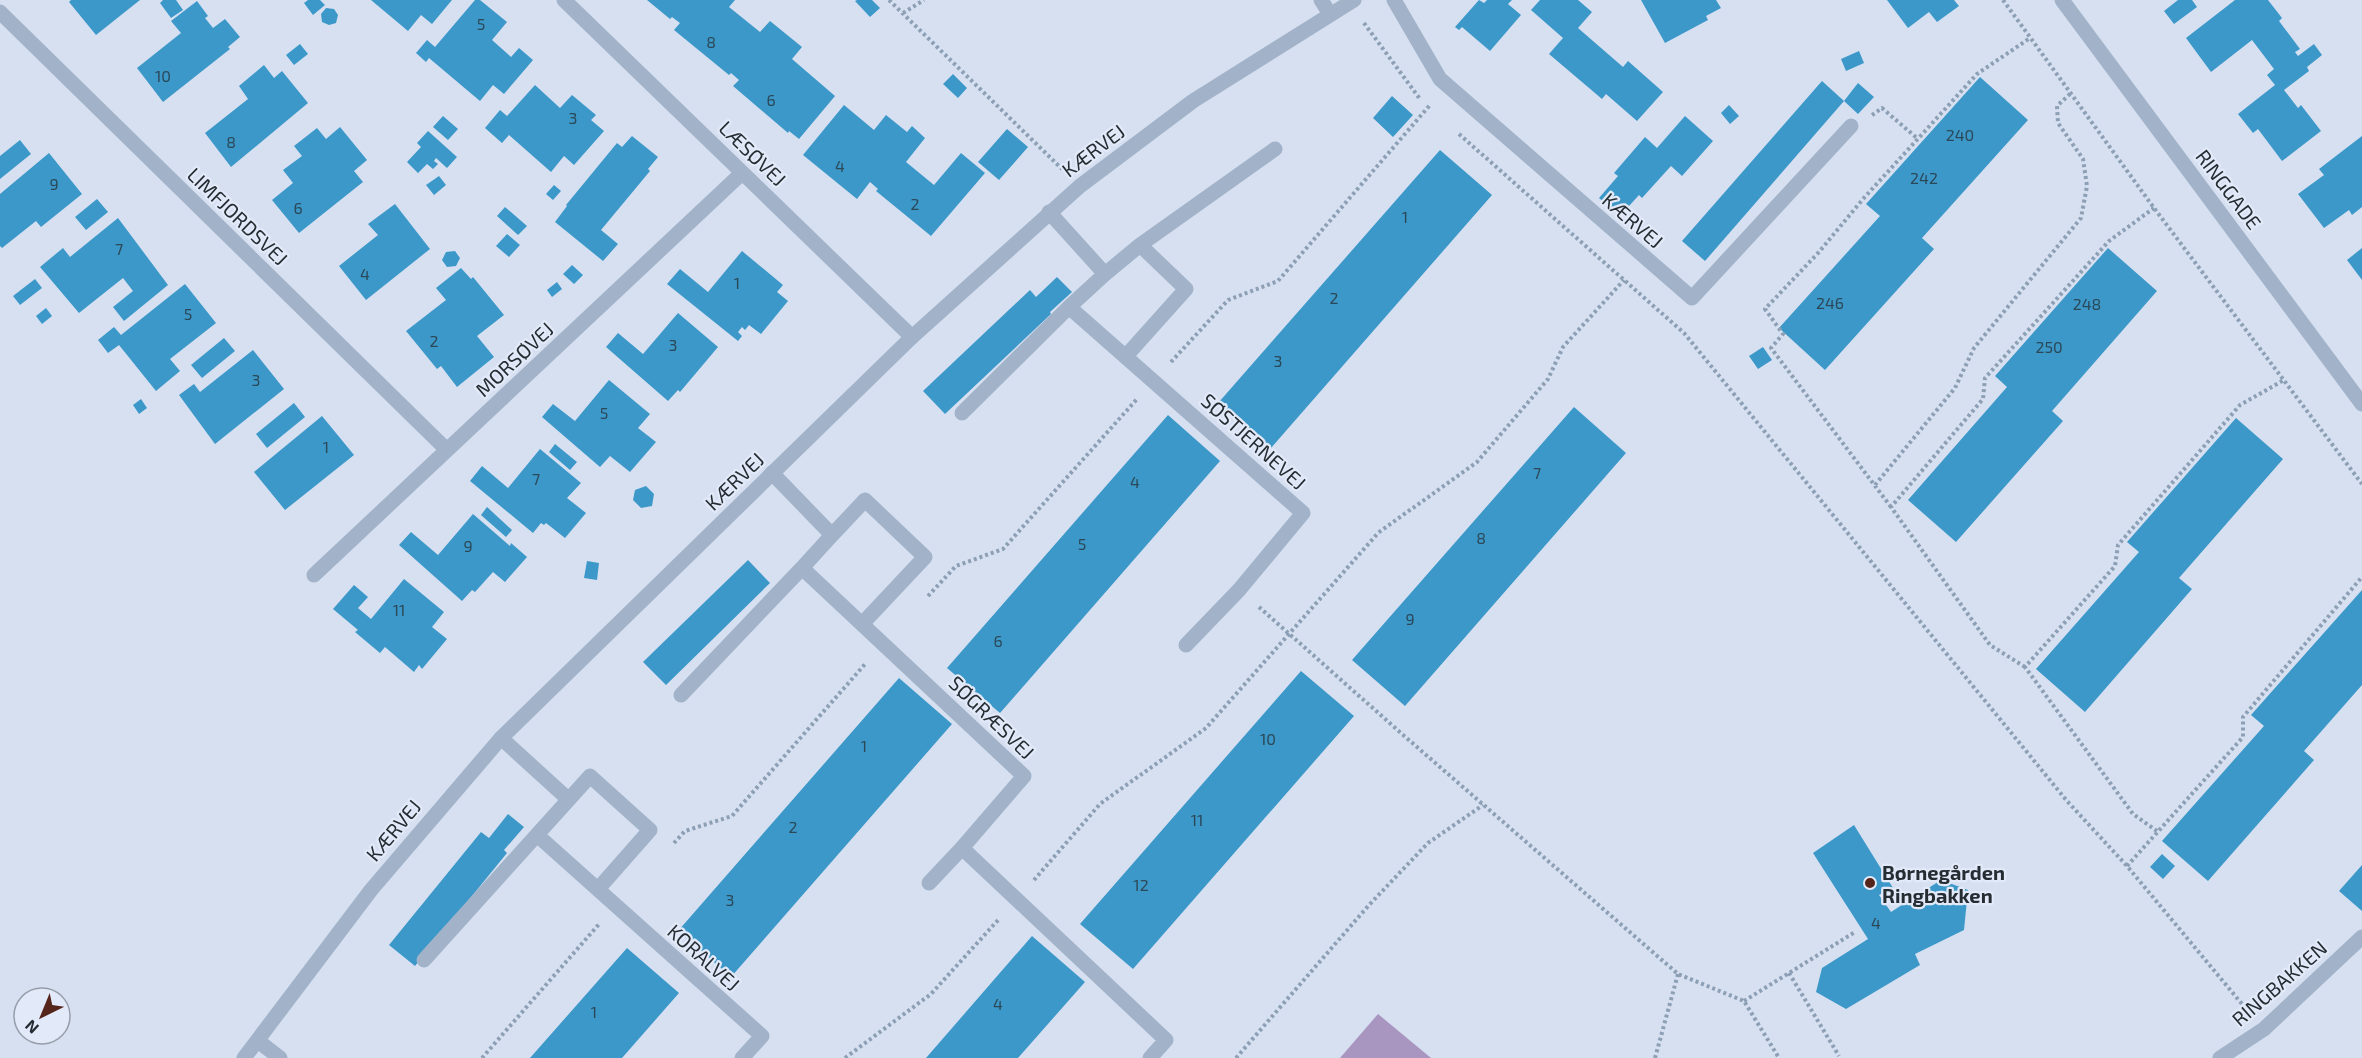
<svg xmlns="http://www.w3.org/2000/svg" width="2362" height="1058" font-family="'Exo 2',sans-serif">
	<rect width="100%" height="100%" fill="#d6e0f1"/>
	<path fill="#a896c0" d="M 1378,1014 L 1431,1058 L 1340,1058 Z"/>
	<path fill="#3c98c9" d="M 71,0 L 140,0 L 96,35 L 69,2 Z
		M 163,0 L 176,0 L 183,10 L 171,18 L 160,3 Z
		M 308,0 L 320,0 L 325,5 L 313,15 L 304,3 Z
		M 371,0 L 452,0 L 432,24 L 421,15 L 408,31 Z
		M 475,0 L 480,0 L 507,22 L 492,40 L 511,57 L 519,48 L 533,60 L 504,94 L 493,85 L 480,101 L 429,58 L 426,62 L 416,53 L 427,40 L 435,47 Z
		M 647,0 L 735,0 L 729,7 L 760,32 L 770,21 L 802,47 L 792,59 L 835,96 L 799,139 L 789,131 L 788,133 L 733,86 L 739,80 L 731,73 L 729,75 L 674,30 L 680,23 L 672,17 L 670,19 Z
		M 857,0 L 872,0 L 880,8 L 870,17 L 855,1 Z
		M 1479,0 L 1484,3 L 1487,0 L 1512,0 L 1508,4 L 1521,15 L 1490,51 L 1462,27 L 1459,30 L 1455,27 Z
		M 1540,0 L 1578,0 L 1592,12 L 1578,28 L 1623,67 L 1628,61 L 1663,92 L 1637,121 L 1606,94 L 1602,99 L 1549,54 L 1563,38 L 1531,10 Z
		M 1641,0 L 1716,0 L 1721,8 L 1706,16 L 1708,20 L 1665,43 Z
		M 1887,0 L 1954,0 L 1959,6 L 1937,22 L 1929,12 L 1908,28 Z
		M 2178,0 L 2192,0 L 2197,7 L 2174,24 L 2164,11 Z
		M 2235,0 L 2268,0 L 2282,18 L 2279,21 L 2300,49 L 2295,52 L 2298,56 L 2314,44 L 2322,55 L 2307,67 L 2309,71 L 2284,90 L 2298,108 L 2301,105 L 2321,131 L 2282,161 L 2258,129 L 2253,133 L 2238,114 L 2275,85 L 2267,75 L 2274,69 L 2252,40 L 2211,72 L 2186,38 Z
		M 197,1 L 208,16 L 205,18 L 213,28 L 225,19 L 240,37 L 228,47 L 230,49 L 163,102 L 137,68 L 181,33 L 171,21 Z
		M 326,8 L 334,9 L 338,15 L 336,23 L 329,25 L 322,22 L 321,14 Z
		M 300,44 L 308,54 L 294,65 L 286,55 Z
		M 1859,51 L 1864,63 L 1846,71 L 1841,59 Z
		M 264,65 L 274,78 L 282,71 L 308,103 L 231,167 L 205,133 L 248,99 L 239,86 Z
		M 953,74 L 967,88 L 958,98 L 943,84 Z
		M 1980,77 L 2028,120 L 1922,238 L 1934,249 L 1825,370 L 1779,328 L 1880,216 L 1866,204 Z
		M 1822,81 L 1844,101 L 1705,261 L 1682,241 Z
		M 1858,83 L 1874,97 L 1858,114 L 1844,101 Z
		M 535,85 L 560,108 L 572,95 L 596,115 L 591,120 L 604,131 L 574,165 L 564,156 L 551,172 L 509,135 L 502,143 L 485,128 L 500,110 L 507,116 Z
		M 1392,96 L 1413,115 L 1393,137 L 1373,118 Z
		M 844,105 L 874,130 L 886,115 L 907,132 L 912,126 L 925,138 L 906,162 L 934,185 L 961,153 L 985,173 L 931,236 L 876,191 L 878,189 L 870,182 L 857,199 L 803,155 Z
		M 1729,105 L 1739,116 L 1730,124 L 1721,113 Z
		M 443,116 L 458,129 L 448,140 L 433,127 Z
		M 1685,116 L 1713,141 L 1682,176 L 1671,166 L 1642,198 L 1639,195 L 1620,216 L 1599,198 L 1618,176 L 1614,173 L 1645,137 L 1657,148 Z
		M 340,127 L 367,160 L 354,171 L 363,182 L 299,233 L 272,200 L 293,183 L 283,170 L 302,156 L 294,146 L 317,128 L 326,139 Z
		M 1007,129 L 1028,147 L 999,180 L 978,162 Z
		M 428,131 L 457,157 L 447,168 L 436,158 L 434,161 L 438,164 L 433,169 L 427,164 L 418,173 L 407,162 L 421,147 L 417,143 Z
		M 632,136 L 658,157 L 648,169 L 650,171 L 601,230 L 618,244 L 603,261 L 555,222 L 567,206 L 566,205 L 617,143 L 622,147 Z
		M 2362,136 L 2362,207 L 2352,215 L 2349,210 L 2324,228 L 2298,194 L 2324,175 L 2319,169 Z
		M 20,140 L 31,154 L 0,179 L 0,156 Z
		M 1440,150 L 1492,195 L 1271,448 L 1219,402 Z
		M 49,153 L 82,194 L 41,227 L 36,221 L 2,248 L 0,246 L 0,194 Z
		M 439,176 L 446,185 L 434,195 L 426,185 Z
		M 554,185 L 561,191 L 553,200 L 546,194 Z
		M 97,199 L 108,212 L 86,230 L 75,217 Z
		M 395,204 L 430,249 L 366,300 L 339,266 L 378,235 L 368,224 Z
		M 505,207 L 527,226 L 518,235 L 497,216 Z
		M 118,218 L 168,285 L 124,321 L 113,307 L 133,291 L 123,278 L 79,313 L 40,267 L 63,248 L 70,257 Z
		M 507,234 L 520,245 L 509,257 L 496,246 Z
		M 2108,248 L 2157,291 L 2052,411 L 2063,421 L 1956,542 L 1908,500 L 2007,387 L 1995,376 Z
		M 2362,248 L 2362,280 L 2347,260 Z
		M 455,251 L 460,258 L 456,266 L 447,267 L 442,260 L 446,252 Z
		M 742,251 L 783,285 L 777,292 L 788,301 L 761,334 L 749,325 L 745,330 L 742,327 L 738,332 L 742,336 L 738,341 L 667,284 L 680,269 L 708,292 Z
		M 572,265 L 583,275 L 574,284 L 563,274 Z
		M 461,268 L 471,279 L 473,277 L 504,315 L 477,336 L 494,357 L 457,387 L 441,366 L 437,369 L 406,331 L 446,300 L 436,288 Z
		M 1057,277 L 1072,292 L 1050,312 L 1051,314 L 945,414 L 923,391 L 1030,290 L 1036,297 Z
		M 35,279 L 42,288 L 20,305 L 13,296 Z
		M 557,282 L 562,289 L 552,297 L 547,290 Z
		M 185,284 L 216,323 L 170,359 L 180,371 L 156,391 L 119,345 L 108,353 L 98,340 L 114,327 L 121,335 Z
		M 46,308 L 52,316 L 42,324 L 36,316 Z
		M 678,313 L 718,347 L 680,392 L 678,390 L 668,401 L 606,347 L 618,333 L 643,354 Z
		M 224,338 L 235,351 L 202,378 L 191,365 Z
		M 1763,347 L 1772,360 L 1758,369 L 1749,356 Z
		M 253,350 L 284,389 L 215,444 L 179,395 L 194,384 L 200,392 Z
		M 609,380 L 650,414 L 638,428 L 656,442 L 630,472 L 610,456 L 600,467 L 542,417 L 553,404 L 575,421 Z
		M 141,399 L 147,408 L 139,414 L 133,405 Z
		M 294,403 L 305,417 L 267,448 L 256,434 Z
		M 1574,407 L 1626,453 L 1405,706 L 1352,660 Z
		M 1168,415 L 1220,461 L 1000,713 L 947,668 Z
		M 322,416 L 354,455 L 285,510 L 254,472 Z
		M 2236,418 L 2283,459 L 2179,578 L 2192,589 L 2085,712 L 2036,669 L 2139,552 L 2127,542 Z
		M 555,444 L 577,462 L 570,470 L 549,452 Z
		M 540,449 L 581,483 L 567,498 L 586,513 L 565,538 L 546,523 L 544,525 L 541,523 L 533,533 L 470,481 L 482,466 L 508,488 Z
		M 646,486 L 654,494 L 652,506 L 641,508 L 633,500 L 635,490 Z
		M 487,507 L 512,530 L 506,537 L 481,515 Z
		M 473,514 L 510,546 L 511,543 L 527,557 L 505,582 L 493,572 L 475,592 L 472,590 L 462,601 L 399,545 L 411,532 L 438,555 Z
		M 748,560 L 770,583 L 666,685 L 643,662 Z
		M 587,561 L 599,563 L 597,580 L 584,578 Z
		M 404,579 L 444,612 L 432,627 L 447,639 L 422,669 L 419,665 L 414,672 L 385,647 L 380,653 L 355,632 L 358,630 L 333,609 L 354,585 L 368,597 L 358,608 L 371,619 Z
		M 2362,590 L 2362,685 L 2304,751 L 2314,760 L 2208,881 L 2162,841 L 2264,726 L 2251,715 Z
		M 1301,671 L 1354,716 L 1133,969 L 1080,924 Z
		M 899,678 L 952,724 L 731,977 L 678,931 Z
		M 508,814 L 524,827 L 504,850 L 507,853 L 415,966 L 389,945 L 481,832 L 489,838 Z
		M 1854,825 L 1893,888 L 1879,895 L 1891,912 L 1941,880 L 1968,890 L 1964,930 L 1915,954 L 1920,965 L 1846,1009 L 1816,992 L 1822,968 L 1868,939 L 1813,853 Z
		M 2162,854 L 2175,866 L 2163,879 L 2150,867 Z
		M 2362,865 L 2362,911 L 2339,891 Z
		M 1032,936 L 1085,982 L 1018,1058 L 926,1058 Z
		M 627,948 L 679,993 L 622,1058 L 530,1058 Z"/>
	<g fill="none" stroke-linecap="round" stroke-linejoin="round">
		<path stroke="#8c9fb4" stroke-width="4" stroke-dasharray="3 3" stroke-linecap="butt" d="M 889,0 L 1062,169
			M 2003,0 L 2154,208 L 2362,484
			M 903,13 L 924,0
			M 1364,23 L 1420,99
			M 1872,115 L 1882,108 L 1918,139
			M 1459,134 L 1684,333 L 2067,801 L 2127,866 L 2247,1010
			M 1171,362 L 1228,300 L 1278,281 L 1430,105
			M 1875,485 L 1955,388 L 1974,348 L 2081,218 L 2087,186 L 2083,159 L 2058,123 L 2057,106 L 2071,93
			M 1891,507 L 1771,348 L 1783,334 L 1765,309 L 1819,252 L 1863,199 L 1977,74 L 2030,38
			M 928,596 L 956,566 L 1003,549 L 1137,399
			M 1259,607 L 1402,734 L 1678,974 L 1744,1001 L 1779,1058
			M 2025,667 L 1990,645 L 1891,507 L 1983,399 L 1985,378 L 2109,241 L 2154,208
			M 2157,831 L 2133,814 L 2025,667 L 2115,566 L 2118,545 L 2240,405 L 2284,380
			M 674,843 L 685,831 L 732,816 L 866,663
			M 2127,866 L 2243,737 L 2243,717 L 2362,577
			M 1034,880 L 1100,804 L 1206,728 L 1378,533 L 1477,462 L 1548,379 L 1563,347 L 1624,280
			M 1789,973 L 1839,1056
			M 1744,1001 L 1855,932
			M 482,1058 L 600,923
			M 845,1058 L 931,994 L 999,919
			M 1236,1058 L 1369,905 L 1428,843 L 1483,805
			M 1655,1058 L 1678,974"/>
		<path stroke="#a2b3c9" stroke-width="15" d="M 1321,0 L 1330,14"/>
		<path stroke="#a2b3c9" stroke-width="15" d="M 564,0 L 912,337
			M 1394,0 L 1440,79 L 1692,298 L 1851,126
			M 0,12 L 447,450
			M 1049,212 L 1105,274 L 1069,307 L 1303,513 L 1239,590 L 1186,645
			M 1105,274 L 1140,245 L 1275,149
			M 1126,356 L 1186,289 L 1140,245
			M 962,413 L 1069,307
			M 772,473 L 832,535 L 802,568 L 1024,776 L 962,848 L 1166,1040 L 1150,1058
			M 832,535 L 865,500 L 925,557 L 863,623
			M 314,575 L 742,173
			M 681,695 L 802,568
			M 501,738 L 568,799
			M 537,835 L 762,1036 L 742,1058
			M 929,883 L 962,848
			M 424,960 L 590,776 L 650,830 L 598,889
			M 258,1041 L 280,1058
			M 2220,1058 L 2264,1029 L 2362,937"/>
		<path stroke="#a2b3c9" stroke-width="15" d="M 2062,0 L 2362,404
			M 244,1058 L 371,890 L 501,738 L 912,337 L 1080,186 L 1193,101 L 1354,0"/>
	</g>
	<circle fill="#55241a" stroke="#e2eaf9" stroke-width="2" cx="1870" cy="883" r="6"/>
	<g text-anchor="middle" dominant-baseline="central" stroke-width="4.5" stroke-linejoin="round" paint-order="stroke">
		<g font-size="16" fill="#2b4858">
			<text x="481" y="23">5</text>
			<text x="711" y="41">8</text>
			<text x="163" y="75">10</text>
			<text x="771" y="99">6</text>
			<text x="573" y="117">3</text>
			<text x="1960" y="134">240</text>
			<text x="231" y="141">8</text>
			<text x="840" y="165">4</text>
			<text x="1924" y="177">242</text>
			<text x="54" y="183">9</text>
			<text x="915" y="203">2</text>
			<text x="298" y="207">6</text>
			<text x="1405" y="216">1</text>
			<text x="119" y="248">7</text>
			<text x="365" y="273">4</text>
			<text x="737" y="282">1</text>
			<text x="1334" y="297">2</text>
			<text x="1830" y="302">246</text>
			<text x="2087" y="303">248</text>
			<text x="188" y="313">5</text>
			<text x="434" y="340">2</text>
			<text x="673" y="344">3</text>
			<text x="2049" y="346">250</text>
			<text x="1278" y="360">3</text>
			<text x="256" y="379">3</text>
			<text x="604" y="412">5</text>
			<text x="326" y="446">1</text>
			<text x="1537" y="472">7</text>
			<text x="536" y="478">7</text>
			<text x="1135" y="481">4</text>
			<text x="1481" y="537">8</text>
			<text x="1082" y="543">5</text>
			<text x="468" y="545">9</text>
			<text x="399" y="609">11</text>
			<text x="1410" y="618">9</text>
			<text x="998" y="640">6</text>
			<text x="1268" y="738">10</text>
			<text x="864" y="745">1</text>
			<text x="1197" y="819">11</text>
			<text x="793" y="826">2</text>
			<text x="1141" y="884">12</text>
			<text x="730" y="899">3</text>
			<text x="1876" y="922">4</text>
			<text x="998" y="1003">4</text>
			<text x="594" y="1011">1</text>
		</g>
		<g font-size="20" fill="#252d33" stroke="#e2eaf9">
			<text transform="translate(1093 150) rotate(-37)">KÆRVEJ</text>
			<text transform="translate(753 153) rotate(44)">LÆSØVEJ</text>
			<text transform="translate(2229 189) rotate(53)">RINGGADE</text>
			<text transform="translate(238 216) rotate(44)">LIMFJORDSVEJ</text>
			<text transform="translate(1633 220) rotate(41)">KÆRVEJ</text>
			<text transform="translate(514 359) rotate(-43)">MORSØVEJ</text>
			<text transform="translate(1254 441) rotate(42)">SØSTJERNEVEJ</text>
			<text transform="translate(734 481) rotate(-44)">KÆRVEJ</text>
			<text transform="translate(992 717) rotate(44)">SØGRÆSVEJ</text>
			<text transform="translate(393 830) rotate(-50)">KÆRVEJ</text>
			<text transform="translate(704 957) rotate(42)">KORALVEJ</text>
			<text transform="translate(2279 983) rotate(-41)">RINGBAKKEN</text>
		</g>
		<g font-size="20" font-weight="bold" fill="#252d33" stroke="#e2eaf9" text-anchor="start">
			<text x="1882" y="872">Børnegården<tspan x="1882" dy="23">Ringbakken</tspan></text>
		</g>
	</g>
	<g transform="translate(42 1016) rotate(223)"><circle r="28" fill="#e2eaf9" stroke="#969eaa" stroke-width="1.5"/>
	<path d="M0-4.5L10 22L0 15L-10 22Z" fill="#55241a"/>
	<text y="-9" font-size="16" font-weight="bold" text-anchor="middle" fill="#252d33">N</text>
	</g>
</svg>
